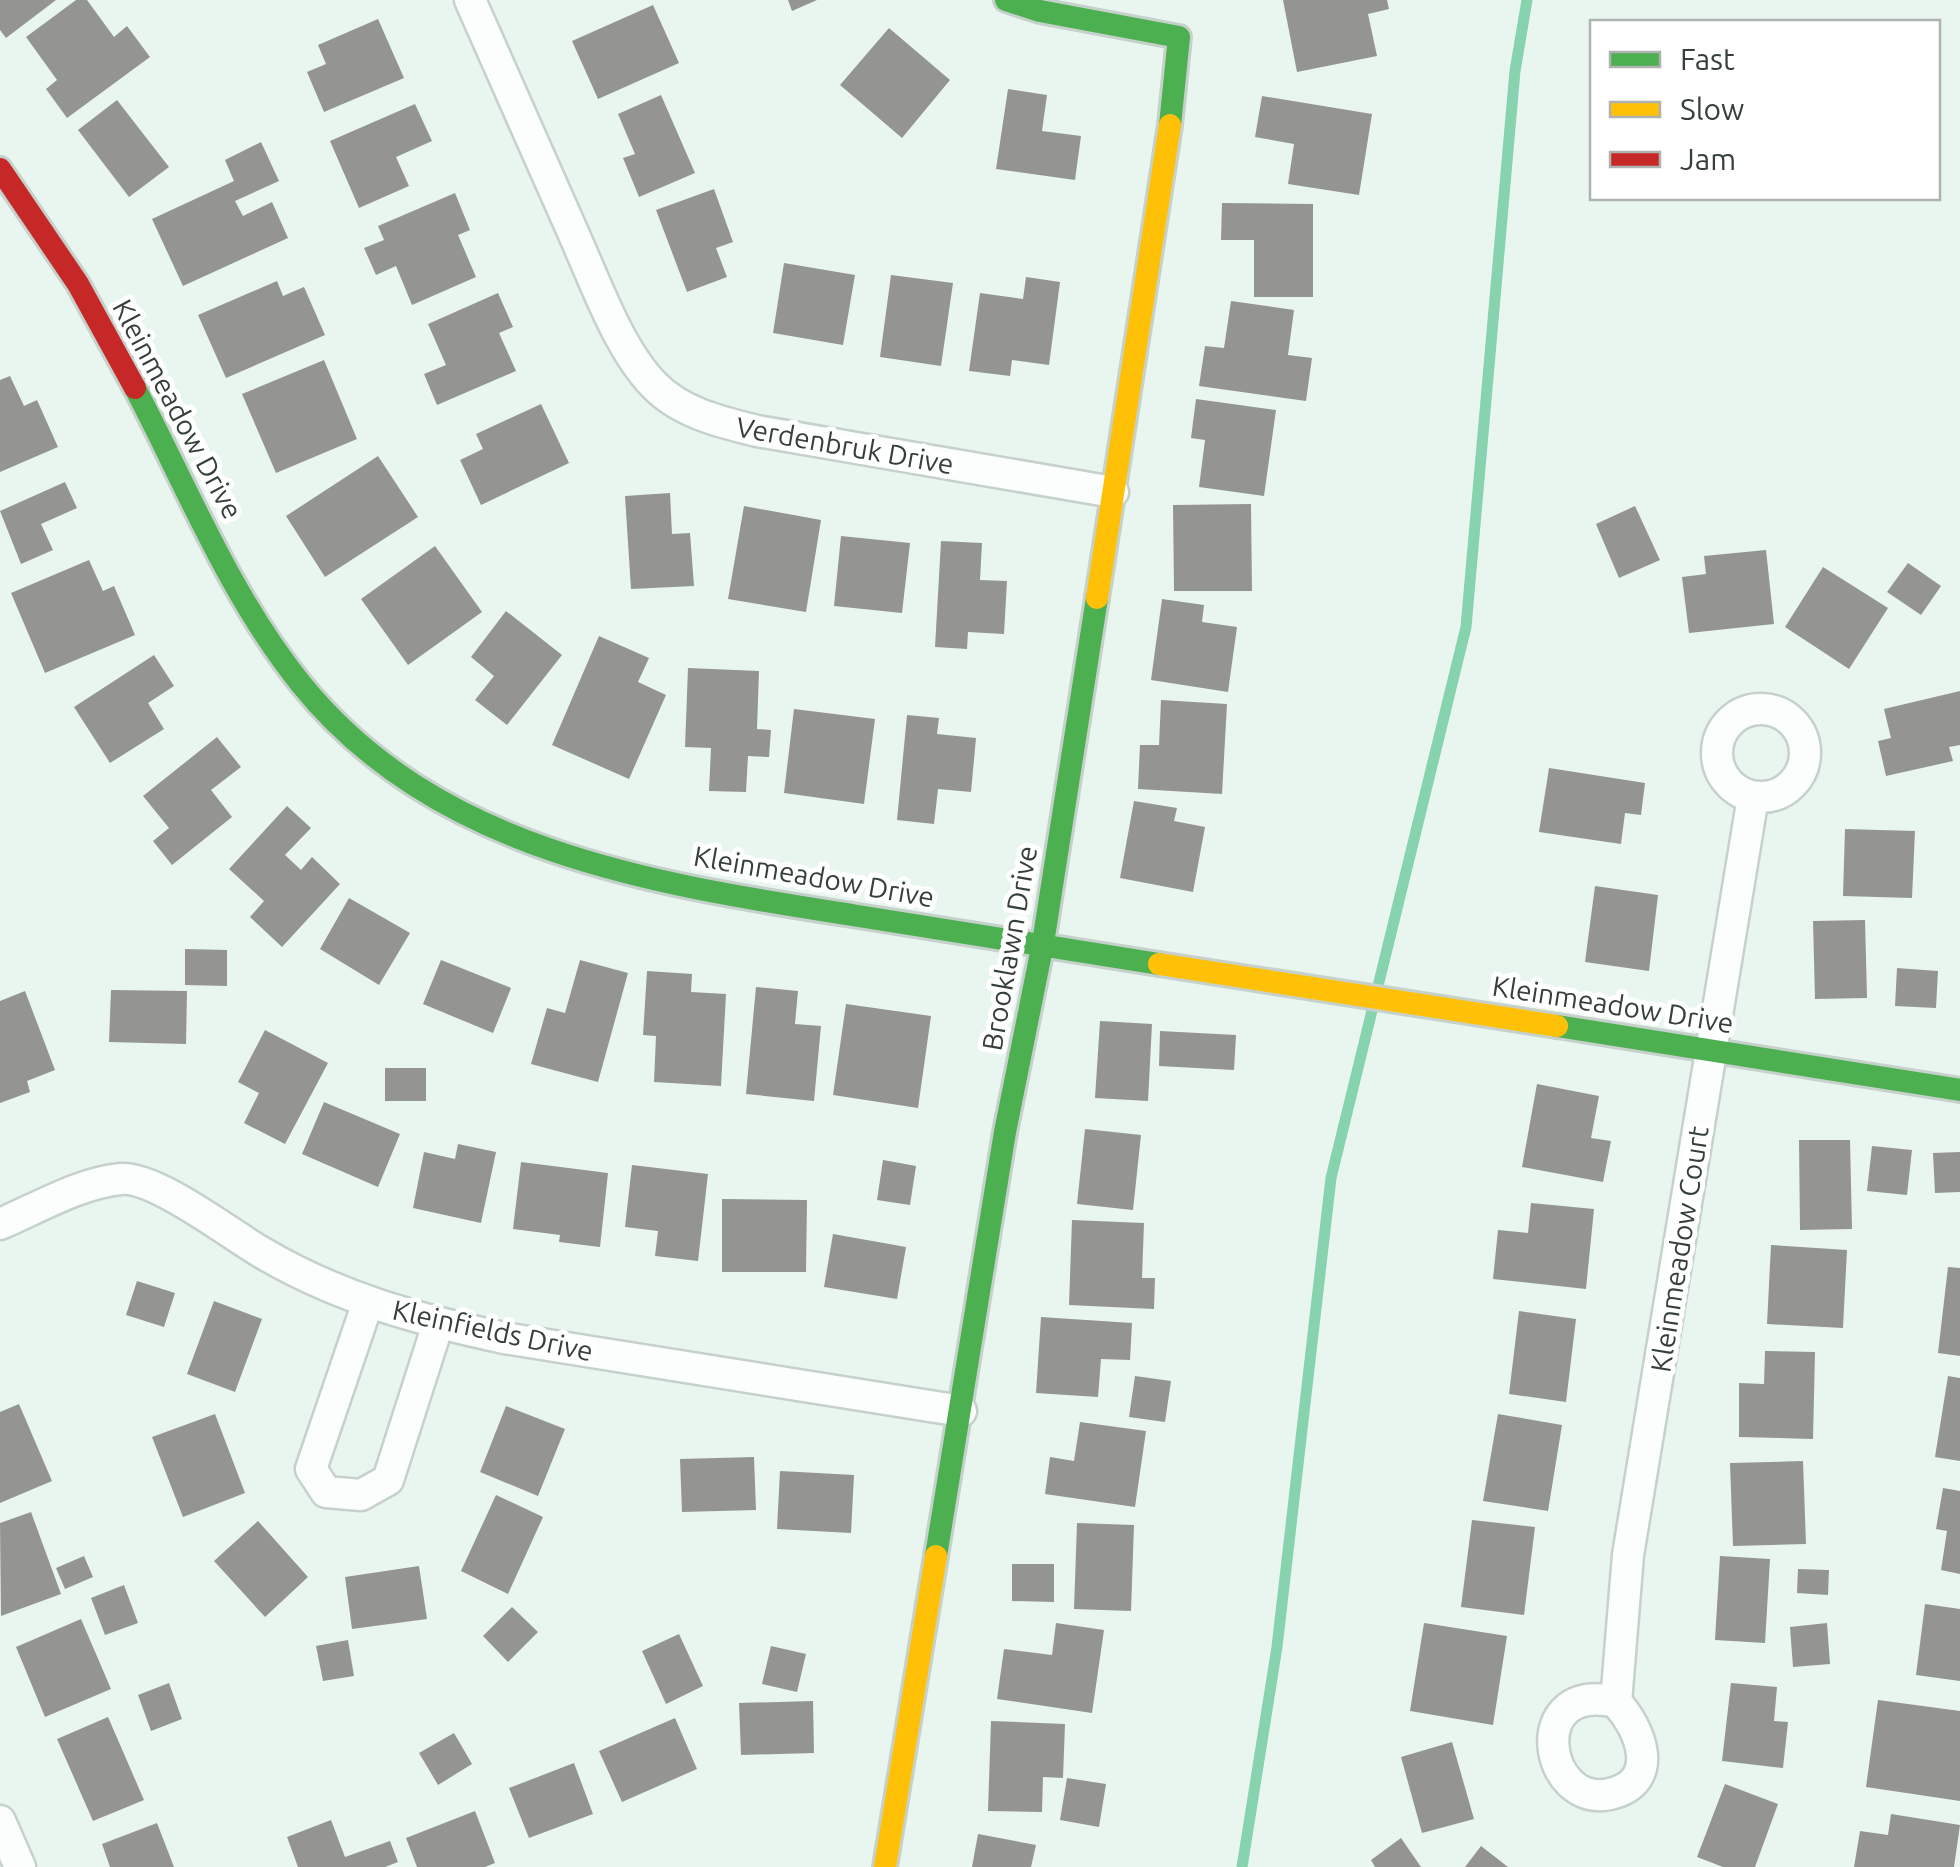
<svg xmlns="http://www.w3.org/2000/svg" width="1960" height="1867" font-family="Ubuntu,sans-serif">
	<rect width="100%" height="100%" fill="#e9f6ef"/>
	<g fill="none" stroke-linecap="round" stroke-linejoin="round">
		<path stroke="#87d2af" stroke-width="11" d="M 1242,1867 L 1277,1647 L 1331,1178 L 1466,627 L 1515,71 L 1527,0"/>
	</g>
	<path fill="#949591" d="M 0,0 L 56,0 L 6,38 L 0,30 Z
		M 76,0 L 87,0 L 114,37 L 127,26 L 150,57 L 67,118 L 46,89 L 57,80 L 26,37 Z
		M 788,0 L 817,0 L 792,11 Z
		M 1283,0 L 1387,0 L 1389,9 L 1368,14 L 1377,56 L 1297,72 Z
		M 653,5 L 679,63 L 598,99 L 572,41 Z
		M 378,19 L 404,78 L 324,112 L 307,72 L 326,64 L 318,45 Z
		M 889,28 L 950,80 L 902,138 L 840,85 Z
		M 1008,89 L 1047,95 L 1042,131 L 1081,136 L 1075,180 L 996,169 Z
		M 661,95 L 695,173 L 639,197 L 623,158 L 635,154 L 618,114 Z
		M 1262,96 L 1372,114 L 1359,195 L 1288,184 L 1294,144 L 1255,137 Z
		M 117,100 L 169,167 L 129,197 L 78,130 Z
		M 415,104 L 432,141 L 396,157 L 409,186 L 359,208 L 330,141 Z
		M 261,142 L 279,181 L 235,201 L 243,216 L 272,202 L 288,238 L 183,286 L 152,219 L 234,181 L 225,160 Z
		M 714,189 L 733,242 L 716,248 L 727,277 L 687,292 L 656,210 Z
		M 455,193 L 470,230 L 458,235 L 476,277 L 412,305 L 396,266 L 376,275 L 364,248 L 384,240 L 378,226 Z
		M 1222,203 L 1313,204 L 1313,297 L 1254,297 L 1254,240 L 1221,240 Z
		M 784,263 L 855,275 L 843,345 L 773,333 Z
		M 891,275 L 953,283 L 941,366 L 880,357 Z
		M 1026,277 L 1060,282 L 1049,365 L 1012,360 L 1010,376 L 969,371 L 980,293 L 1023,299 Z
		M 277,281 L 283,296 L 304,287 L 325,335 L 226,378 L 198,315 Z
		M 498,293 L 513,327 L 499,333 L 516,371 L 437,405 L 424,374 L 446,365 L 428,324 Z
		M 1231,301 L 1294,310 L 1288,355 L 1312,358 L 1306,401 L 1199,386 L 1205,346 L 1224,348 Z
		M 324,360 L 357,439 L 276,473 L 242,394 Z
		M 10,376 L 24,406 L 37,400 L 58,447 L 0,472 L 0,380 Z
		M 1196,399 L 1276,410 L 1264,496 L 1199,487 L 1205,440 L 1191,438 Z
		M 541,404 L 569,463 L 481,505 L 460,460 L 483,449 L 476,434 Z
		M 378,456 L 418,517 L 325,577 L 286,516 Z
		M 65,482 L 77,508 L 41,524 L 53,550 L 21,564 L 0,511 Z
		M 670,493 L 672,534 L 690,533 L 694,586 L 631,589 L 625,496 Z
		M 1251,504 L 1252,591 L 1174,591 L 1173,505 Z
		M 744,506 L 821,520 L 806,612 L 728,599 Z
		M 1635,506 L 1660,560 L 1619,578 L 1596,524 Z
		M 841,536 L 910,543 L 902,613 L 834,606 Z
		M 941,541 L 982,543 L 980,580 L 1007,581 L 1004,634 L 968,632 L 967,649 L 935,647 Z
		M 435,546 L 482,612 L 408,665 L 361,599 Z
		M 1766,550 L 1774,624 L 1689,633 L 1682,577 L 1706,574 L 1704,556 Z
		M 89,560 L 103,591 L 114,586 L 135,635 L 45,673 L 11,593 Z
		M 1908,563 L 1941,586 L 1921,615 L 1887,592 Z
		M 1823,567 L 1888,608 L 1849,669 L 1785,627 Z
		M 1162,599 L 1204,605 L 1202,622 L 1237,627 L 1228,692 L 1151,680 Z
		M 506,611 L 562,655 L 507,725 L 475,700 L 494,676 L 471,657 Z
		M 599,636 L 649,658 L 638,682 L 666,695 L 629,779 L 552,745 Z
		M 154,655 L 174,686 L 148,703 L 164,729 L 110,763 L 74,707 Z
		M 688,668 L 759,671 L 757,729 L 771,730 L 769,757 L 748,756 L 746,792 L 709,791 L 711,748 L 685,747 Z
		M 1960,691 L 1960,745 L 1949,747 L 1953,761 L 1886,776 L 1878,741 L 1891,738 L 1884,709 Z
		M 1161,700 L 1227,704 L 1222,794 L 1138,789 L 1140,745 L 1159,745 Z
		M 794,709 L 875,719 L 864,804 L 784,793 Z
		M 907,715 L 939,718 L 937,734 L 976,738 L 971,792 L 938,789 L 934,824 L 897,820 Z
		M 217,737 L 241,767 L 211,790 L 232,817 L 172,865 L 153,841 L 169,828 L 143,796 Z
		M 1549,768 L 1645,783 L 1641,815 L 1625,813 L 1621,844 L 1539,832 Z
		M 1134,801 L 1177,808 L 1174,821 L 1205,827 L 1193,892 L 1120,878 Z
		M 287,806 L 311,828 L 285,855 L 301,870 L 312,857 L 340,884 L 282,947 L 250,917 L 264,901 L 229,869 Z
		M 1845,829 L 1915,831 L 1912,898 L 1843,896 Z
		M 1595,886 L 1658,895 L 1649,971 L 1585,962 Z
		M 349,898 L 410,933 L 379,985 L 320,949 Z
		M 1865,920 L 1867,998 L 1815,999 L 1813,921 Z
		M 185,949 L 227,950 L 227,986 L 185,985 Z
		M 441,960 L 511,988 L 493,1033 L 423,1004 Z
		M 580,960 L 628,973 L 598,1082 L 531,1064 L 547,1008 L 565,1013 Z
		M 1897,968 L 1938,971 L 1936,1008 L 1895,1006 Z
		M 647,971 L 692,974 L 691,992 L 726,994 L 721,1086 L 654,1082 L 656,1036 L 643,1035 Z
		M 756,987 L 798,991 L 795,1024 L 821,1026 L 814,1101 L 746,1094 Z
		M 111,990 L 187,991 L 186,1044 L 109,1042 Z
		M 25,991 L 55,1070 L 27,1081 L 30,1092 L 0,1103 L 0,1001 Z
		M 846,1004 L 931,1016 L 918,1108 L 833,1095 Z
		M 1100,1021 L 1152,1024 L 1148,1101 L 1095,1098 Z
		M 265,1030 L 328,1063 L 285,1144 L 244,1123 L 259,1093 L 238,1082 Z
		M 1160,1031 L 1236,1035 L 1234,1070 L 1159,1066 Z
		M 385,1068 L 426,1068 L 426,1101 L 385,1101 Z
		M 1537,1084 L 1599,1096 L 1591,1138 L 1611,1141 L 1603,1182 L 1522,1167 Z
		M 324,1102 L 400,1134 L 378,1187 L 302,1154 Z
		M 1085,1129 L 1141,1135 L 1133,1210 L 1077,1204 Z
		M 1799,1140 L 1850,1140 L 1852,1229 L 1800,1230 Z
		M 458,1144 L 496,1152 L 481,1223 L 413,1208 L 424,1152 L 455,1159 Z
		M 1872,1146 L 1912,1150 L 1907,1195 L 1867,1191 Z
		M 1960,1152 L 1960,1192 L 1935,1193 L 1933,1153 Z
		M 883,1160 L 916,1166 L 910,1205 L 877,1200 Z
		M 521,1162 L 608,1173 L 600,1247 L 559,1242 L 560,1235 L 513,1229 Z
		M 632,1165 L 708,1174 L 698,1261 L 655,1256 L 658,1231 L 625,1227 Z
		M 722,1199 L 807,1200 L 806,1272 L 722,1272 Z
		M 1531,1203 L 1594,1209 L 1586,1289 L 1493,1279 L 1498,1230 L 1528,1233 Z
		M 1072,1220 L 1144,1223 L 1142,1278 L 1155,1278 L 1154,1309 L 1069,1305 Z
		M 833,1234 L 906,1247 L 897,1299 L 824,1287 Z
		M 1771,1245 L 1847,1250 L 1843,1328 L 1767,1324 Z
		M 1948,1267 L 1960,1268 L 1960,1356 L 1938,1353 Z
		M 137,1281 L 175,1293 L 164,1327 L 126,1315 Z
		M 214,1301 L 262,1319 L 235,1392 L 187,1374 Z
		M 1519,1311 L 1576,1319 L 1566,1402 L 1509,1394 Z
		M 1041,1317 L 1132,1323 L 1130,1360 L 1101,1359 L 1098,1397 L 1036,1393 Z
		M 1765,1351 L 1815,1352 L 1813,1439 L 1739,1437 L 1739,1383 L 1764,1384 Z
		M 1135,1376 L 1171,1381 L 1165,1422 L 1129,1417 Z
		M 1948,1376 L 1960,1378 L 1960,1461 L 1935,1457 Z
		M 19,1404 L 52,1481 L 0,1503 L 0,1412 Z
		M 506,1406 L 565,1429 L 538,1496 L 480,1472 Z
		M 215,1414 L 245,1493 L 183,1517 L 152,1437 Z
		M 1498,1414 L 1562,1425 L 1548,1511 L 1483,1501 Z
		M 1080,1422 L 1146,1431 L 1135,1507 L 1045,1494 L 1050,1457 L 1074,1461 Z
		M 754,1457 L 756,1510 L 682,1512 L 680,1459 Z
		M 1803,1461 L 1806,1544 L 1733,1546 L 1730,1463 Z
		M 780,1471 L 854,1475 L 851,1533 L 777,1529 Z
		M 1943,1488 L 1960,1491 L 1960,1574 L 1941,1570 L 1947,1531 L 1936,1529 Z
		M 496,1495 L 543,1517 L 508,1594 L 461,1571 Z
		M 31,1512 L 61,1594 L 1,1616 L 0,1523 Z
		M 1472,1520 L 1535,1527 L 1524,1615 L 1461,1607 Z
		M 258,1521 L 308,1577 L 265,1617 L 214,1561 Z
		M 1077,1523 L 1134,1525 L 1131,1611 L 1074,1609 Z
		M 84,1556 L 93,1577 L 65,1589 L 56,1568 Z
		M 1720,1556 L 1770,1559 L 1765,1643 L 1715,1640 Z
		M 1012,1564 L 1054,1564 L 1054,1602 L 1012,1601 Z
		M 419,1566 L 427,1619 L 352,1629 L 345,1577 Z
		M 1798,1569 L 1829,1570 L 1828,1595 L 1797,1593 Z
		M 124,1585 L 138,1623 L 105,1635 L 91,1598 Z
		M 1925,1604 L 1960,1609 L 1960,1681 L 1916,1675 Z
		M 512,1607 L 538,1632 L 508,1662 L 483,1636 Z
		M 81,1619 L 111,1689 L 45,1717 L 16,1647 Z
		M 1056,1623 L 1104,1630 L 1092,1713 L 997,1699 L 1004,1649 L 1052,1655 Z
		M 1424,1623 L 1507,1636 L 1493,1725 L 1410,1711 Z
		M 1827,1623 L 1830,1664 L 1793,1667 L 1790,1627 Z
		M 679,1634 L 703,1686 L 666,1704 L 642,1651 Z
		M 348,1640 L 354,1676 L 323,1681 L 316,1646 Z
		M 771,1646 L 806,1654 L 797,1692 L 762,1684 Z
		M 169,1683 L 182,1719 L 151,1731 L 138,1695 Z
		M 1731,1683 L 1777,1687 L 1774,1721 L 1788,1722 L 1783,1768 L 1722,1761 Z
		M 1878,1700 L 1960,1711 L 1960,1801 L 1866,1787 Z
		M 813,1701 L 814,1753 L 741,1755 L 739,1703 Z
		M 108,1717 L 144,1800 L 93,1821 L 57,1739 Z
		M 675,1718 L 697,1769 L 622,1802 L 599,1751 Z
		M 991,1721 L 1065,1724 L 1063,1778 L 1043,1777 L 1042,1812 L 988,1811 Z
		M 454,1733 L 472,1764 L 438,1785 L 419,1753 Z
		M 1452,1742 L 1474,1819 L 1422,1833 L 1401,1757 Z
		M 574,1763 L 593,1814 L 529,1838 L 509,1788 Z
		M 1067,1778 L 1106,1784 L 1099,1827 L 1060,1820 Z
		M 1725,1784 L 1778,1804 L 1755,1867 L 1723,1867 L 1697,1857 Z
		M 475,1811 L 495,1863 L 485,1867 L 417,1867 L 406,1838 Z
		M 1891,1814 L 1960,1825 L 1954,1867 L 1854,1867 L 1860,1831 L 1888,1835 Z
		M 331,1820 L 345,1857 L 390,1841 L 398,1862 L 385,1867 L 298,1867 L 287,1837 Z
		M 157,1823 L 174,1867 L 110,1867 L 102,1844 Z
		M 978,1834 L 1036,1845 L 1031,1867 L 972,1867 Z
		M 1401,1838 L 1421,1867 L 1375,1867 L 1371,1860 Z
		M 1481,1846 L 1508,1867 L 1465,1867 Z"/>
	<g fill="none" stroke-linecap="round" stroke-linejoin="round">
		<g stroke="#c6d1cb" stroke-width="35">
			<path id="street" d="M 470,0 C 505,79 540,158 575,237 C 596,284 619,349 654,385 C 681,413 721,422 757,431 L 1113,492
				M1717 753a44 44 0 1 1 88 0a44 44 0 1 1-88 0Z
				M 0,1224 C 38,1208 79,1183 121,1179 C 155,1176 230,1234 261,1252 C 336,1297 420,1320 504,1338 L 961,1411
				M 368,1302 L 311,1469 L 326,1492 L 361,1495 L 388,1480 L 438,1324
				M 1616,1702 C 1523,1680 1544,1809 1610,1794 C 1662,1782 1641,1729 1616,1702 L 1628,1555 L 1753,797
				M 0,1821 L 20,1867"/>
		</g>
		<g stroke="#c6d1cb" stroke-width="28">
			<path id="fast" d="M 1006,0 L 1040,11 L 1179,37 L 1170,125
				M 135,388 C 187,487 230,596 301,684 C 436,851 653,884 852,915 C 954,931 1057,948 1159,964
				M 1557,1026 L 1960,1090
				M 936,1556 L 1005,1132 L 1043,943 L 1097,598"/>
		</g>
		<g stroke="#c6d1cb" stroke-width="28">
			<path id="slow" d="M 1097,598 L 1170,125
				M 1159,964 L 1557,1026
				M 885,1867 L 936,1556"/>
		</g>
		<g stroke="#c6d1cb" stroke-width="28">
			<path id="jam" d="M 0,169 L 78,284 L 135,388"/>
		</g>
		<use href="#street" stroke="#fcfefd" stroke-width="30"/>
		<use href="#fast" stroke="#4caf50" stroke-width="22"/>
		<use href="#slow" stroke="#ffc107" stroke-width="22"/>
		<use href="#jam" stroke="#c62828" stroke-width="22"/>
	</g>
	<g text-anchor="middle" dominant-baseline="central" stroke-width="10" stroke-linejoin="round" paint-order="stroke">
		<g font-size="28" fill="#36403a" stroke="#fff">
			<text transform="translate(178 409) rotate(62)">Kleinmeadow Drive</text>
			<text transform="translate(845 445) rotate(10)">Verdenbruk Drive</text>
			<text transform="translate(814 876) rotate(10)">Kleinmeadow Drive</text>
			<text transform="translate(1009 948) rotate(-80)">Brooklawn Drive</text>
			<text transform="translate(1613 1004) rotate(9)">Kleinmeadow Drive</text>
			<text transform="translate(1679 1249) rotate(-81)">Kleinmeadow Court</text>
			<text transform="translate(493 1330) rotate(12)">Kleinfields Drive</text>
		</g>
	</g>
	<rect x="1590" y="20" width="350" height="180" fill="#ffffff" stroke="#afb3b0" stroke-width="2.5"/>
	<rect x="1610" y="52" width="50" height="15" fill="#4caf50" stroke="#afb3b0" stroke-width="2.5"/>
	<text x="1680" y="70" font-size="30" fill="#36403a">Fast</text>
	<rect x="1610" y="102" width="50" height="15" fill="#ffc107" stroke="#afb3b0" stroke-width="2.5"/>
	<text x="1680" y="120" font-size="30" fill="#36403a">Slow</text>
	<rect x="1610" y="152" width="50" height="15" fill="#c62828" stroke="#afb3b0" stroke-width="2.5"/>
	<text x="1680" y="170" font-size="30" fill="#36403a">Jam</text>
</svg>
